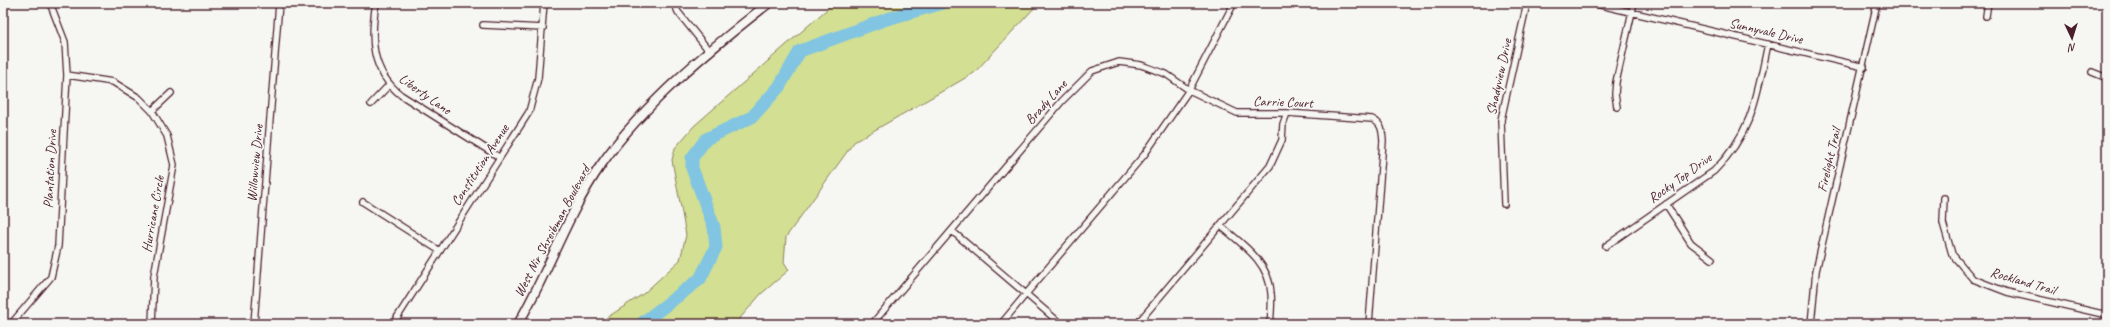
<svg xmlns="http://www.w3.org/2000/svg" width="2110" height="327" font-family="Caveat,sans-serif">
	<rect width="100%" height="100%" fill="#f6f6f2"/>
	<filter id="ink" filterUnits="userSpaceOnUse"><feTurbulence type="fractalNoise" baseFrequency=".025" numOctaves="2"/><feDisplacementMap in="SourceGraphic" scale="8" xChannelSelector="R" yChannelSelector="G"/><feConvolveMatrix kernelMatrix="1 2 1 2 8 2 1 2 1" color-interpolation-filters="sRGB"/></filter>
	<g filter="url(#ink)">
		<path fill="#d3df92" stroke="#8e7f5e" d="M 834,3 L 1044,3 L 1036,6 L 974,73 L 854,142 L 786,237 L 784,262 L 789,270 L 761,294 L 735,324 L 597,324 L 643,294 L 680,260 L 686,235 L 672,160 L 675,148 L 694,126 Z"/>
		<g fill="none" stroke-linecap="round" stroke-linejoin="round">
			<path stroke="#81c5e2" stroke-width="13" d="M 641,324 L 700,279 L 716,247 L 714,227 L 692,168 L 692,158 L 706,139 L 752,117 L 779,87 L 800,51 L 887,19 L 943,3"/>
			<g stroke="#4a1f2b" stroke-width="8">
				<path id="minor" d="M 376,3 C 370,39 371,71 401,95 L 499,157
					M 674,3 L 678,12 L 710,52
					M 1592,3 L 1864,67
					M 1986,16 L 1988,3
					M 483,25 L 543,28
					M 2092,72 L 2107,78
					M 67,75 L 113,82 L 139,98 L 152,111 L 167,136 L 174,165 L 154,276 L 152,324
					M 371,104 L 389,85
					M 1617,107 L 1615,94 L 1616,82 L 1634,3
					M 152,111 L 171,93
					M 1944,198 L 1943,223 L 1952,254 L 1973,279 L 2007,292 L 2107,315
					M 363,202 L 440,251
					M 1504,204 L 1501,120 L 1527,3
					M 1666,204 L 1691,243 L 1712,259
					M 1221,226 C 1243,245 1269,262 1271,293 C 1272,303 1271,314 1270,324
					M 952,231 L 1026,294 L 1001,324
					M 1606,246 L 1714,171 C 1753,132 1757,95 1768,44
					M 15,320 L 20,324
					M 11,324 L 51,277 L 58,246 L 67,75 L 65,42 L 50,3
					M 254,324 L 279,3
					M 393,324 L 529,112 L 538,78 L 544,3
					M 872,324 L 1062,101 L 1092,71 L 1119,62 L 1141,65 L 1166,74 L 1189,90 L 1237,113 L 1287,113 L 1372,119 C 1382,124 1382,130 1383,141 L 1369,324
					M 1061,324 L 1026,294 L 1144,155 L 1189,90 L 1234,3
					M 1137,324 L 1270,166 L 1282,140 L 1283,124 L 1287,113
					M 1811,324 L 1816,271 L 1877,3"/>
			</g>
			<g stroke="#4a1f2b" stroke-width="11">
				<path id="secondary" d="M 518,324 C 548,273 567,214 601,165 C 644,103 710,49 769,3"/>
			</g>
			<use href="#minor" stroke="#f6f6f2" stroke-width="5.5"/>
			<use href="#secondary" stroke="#f6f6f2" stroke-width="8"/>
		</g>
	</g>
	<g text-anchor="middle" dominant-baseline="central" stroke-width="3.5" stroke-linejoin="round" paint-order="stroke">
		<g font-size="14" fill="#4a1f2b" stroke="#f6f6f2">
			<text transform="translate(1766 31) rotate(13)">Sunnyvale Drive</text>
			<text transform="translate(1499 77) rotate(-78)">Shadyview Drive</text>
			<text transform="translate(425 94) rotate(35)">Liberty Lane</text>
			<text transform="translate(1046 102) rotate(-48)">Brady Lane</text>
			<text transform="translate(1283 102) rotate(2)">Carrie Court</text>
			<text transform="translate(1829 160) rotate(-77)">Firelight Trail</text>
			<text transform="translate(255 163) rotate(-85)">Willowview Drive</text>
			<text transform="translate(480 165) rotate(-57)">Constitution Avenue</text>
			<text transform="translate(50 169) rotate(-87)">Plantation Drive</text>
			<text transform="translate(1680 178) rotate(-36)">Rocky Top Drive</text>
			<text transform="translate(153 214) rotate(-80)">Hurricane Circle</text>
			<text transform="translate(552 231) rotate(-62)">West Nir Shreibman Boulevard</text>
			<text transform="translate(2023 281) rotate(16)">Rockland Trail</text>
		</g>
	</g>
	<rect width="2110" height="327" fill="none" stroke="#f6f6f2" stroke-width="16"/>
	<rect x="8" y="8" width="2094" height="311" fill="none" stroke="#4a1f2b" stroke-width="1.5" filter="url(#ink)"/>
	<g transform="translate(2072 38) rotate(176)" stroke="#f6f6f2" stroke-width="3" paint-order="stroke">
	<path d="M0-3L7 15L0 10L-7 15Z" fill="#4a1f2b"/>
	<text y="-6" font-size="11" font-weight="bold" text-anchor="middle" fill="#4a1f2b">N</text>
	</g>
</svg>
